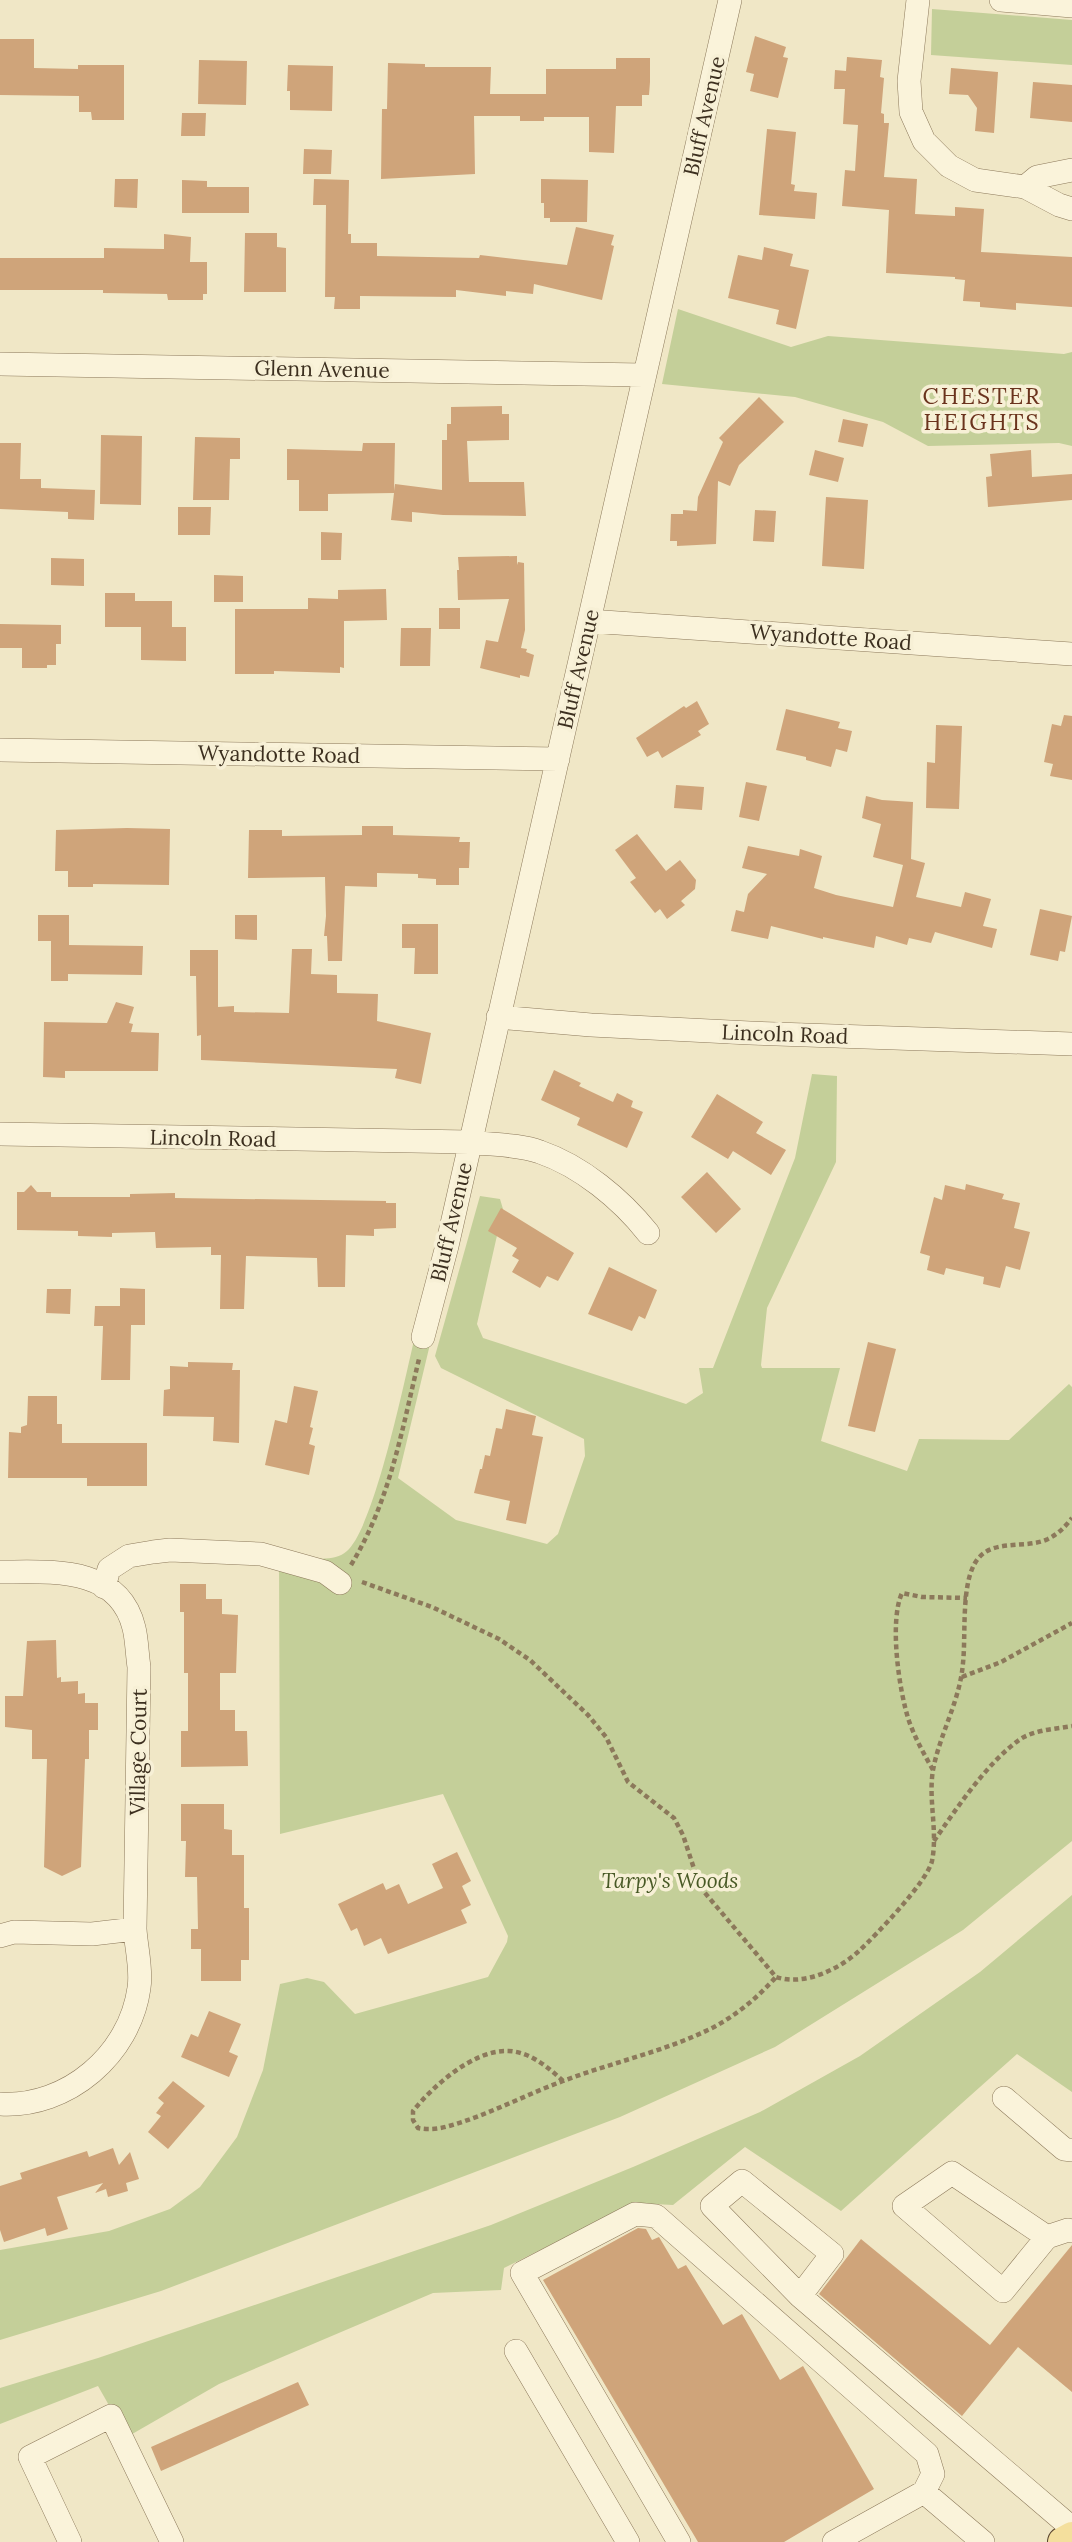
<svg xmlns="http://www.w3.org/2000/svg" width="1072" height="2542" font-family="Lora,serif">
	<rect width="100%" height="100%" fill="#f0e7c6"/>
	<path fill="#c4cf99" d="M 932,9 L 1072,20 L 1072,65 L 931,55 Z
		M 678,309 L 791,347 L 828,336 L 1064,354 L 1072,352 L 1072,446 L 1059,443 L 928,446 L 883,422 L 795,397 L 662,384 Z
		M 812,1074 L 837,1076 L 836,1162 L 767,1308 L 761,1365 L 762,1368 L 840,1368 L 821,1441 L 907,1471 L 919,1439 L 1009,1440 L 1069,1384 L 1072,1387 L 1072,1841 L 963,1930 L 775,2047 L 620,2117 L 161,2291 L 0,2340 L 0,2250 L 109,2231 L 170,2209 L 200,2187 L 237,2137 L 263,2070 L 280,1984 L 307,1978 L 324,1982 L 355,2014 L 488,1977 L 507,1942 L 508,1936 L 443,1794 L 280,1834 L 279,1552 C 298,1555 330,1566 347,1551 C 375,1526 405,1378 415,1336 L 431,1340 L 398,1478 L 456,1520 L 547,1544 L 558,1534 L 585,1456 L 584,1439 L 441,1368 L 435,1356 L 480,1196 L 500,1199 L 503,1209 L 477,1324 L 483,1338 L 686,1404 L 703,1393 L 699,1368 L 713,1368 L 795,1158 Z
		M 1072,1895 L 1072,2092 L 1017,2054 L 841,2211 L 745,2147 L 673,2205 L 635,2203 L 504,2268 L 501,2290 L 433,2293 L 219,2384 L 127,2437 L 98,2386 L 0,2424 L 0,2388 L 98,2358 L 491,2225 L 633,2167 L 760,2112 L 860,2056 L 980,1972 Z"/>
	<path fill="#cfa47a" d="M 755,36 L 786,47 L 783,57 L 788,58 L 778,98 L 750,91 L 754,74 L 746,72 Z
		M 0,39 L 34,39 L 34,68 L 78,69 L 78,65 L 124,65 L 124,120 L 92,120 L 91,112 L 79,112 L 79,96 L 0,95 Z
		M 847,57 L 882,60 L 880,77 L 884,78 L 881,113 L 884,114 L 884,123 L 889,123 L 884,177 L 917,179 L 915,214 L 955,216 L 955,207 L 984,209 L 981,252 L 1072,257 L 1072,307 L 1016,303 L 1016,310 L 980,307 L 980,302 L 963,301 L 965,280 L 955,279 L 955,277 L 886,273 L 889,210 L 842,206 L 845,170 L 855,171 L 858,125 L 843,124 L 845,89 L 834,89 L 835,70 L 846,71 Z
		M 616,58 L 650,58 L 650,82 L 649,95 L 642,95 L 642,106 L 616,106 L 614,153 L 589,152 L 589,117 L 544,117 L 544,121 L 520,121 L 520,116 L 474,116 L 475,174 L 381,179 L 382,109 L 387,109 L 388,63 L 425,64 L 425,67 L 491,67 L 490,94 L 546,94 L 546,69 L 616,69 Z
		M 199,60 L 247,61 L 246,105 L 198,104 Z
		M 288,65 L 333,66 L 332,111 L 290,110 L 290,91 L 287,91 Z
		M 951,68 L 998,72 L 994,133 L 975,131 L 977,108 L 968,95 L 949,94 Z
		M 1033,82 L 1072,85 L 1072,122 L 1030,118 Z
		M 182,113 L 206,113 L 205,136 L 181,136 Z
		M 767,129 L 796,132 L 791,184 L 795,185 L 794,191 L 817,193 L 815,219 L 759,215 Z
		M 304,149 L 332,150 L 331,174 L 303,174 Z
		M 115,179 L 138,179 L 137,208 L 114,207 Z
		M 314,179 L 349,180 L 348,234 L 351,234 L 351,243 L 377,243 L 377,256 L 479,258 L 480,255 L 567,265 L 576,227 L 614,235 L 611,245 L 614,246 L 602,300 L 534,284 L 533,294 L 506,291 L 506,296 L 456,290 L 456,297 L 360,296 L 360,309 L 334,309 L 335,297 L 325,297 L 326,205 L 313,205 Z
		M 541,179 L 588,180 L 587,222 L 550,222 L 550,218 L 544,218 L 544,203 L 541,203 Z
		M 182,180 L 207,181 L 207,187 L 249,187 L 249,213 L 182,213 Z
		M 245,233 L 277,233 L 277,247 L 286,248 L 286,292 L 244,292 Z
		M 164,234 L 191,237 L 190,262 L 207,262 L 207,294 L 203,294 L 203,300 L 168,300 L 167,294 L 103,293 L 103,290 L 0,290 L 0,258 L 104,258 L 104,248 L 164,249 Z
		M 764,247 L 793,254 L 790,266 L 809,270 L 796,329 L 776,324 L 779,310 L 728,298 L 738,255 L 762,260 Z
		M 759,397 L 784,422 L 739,465 L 730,486 L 718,481 L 716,544 L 677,546 L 677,541 L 670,541 L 671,514 L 683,514 L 683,510 L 697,511 L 698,497 L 723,442 L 719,438 Z
		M 502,406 L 502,414 L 509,414 L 509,440 L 467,441 L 469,482 L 524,482 L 526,516 L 443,515 L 412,512 L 412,522 L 391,520 L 394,493 L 328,494 L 328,511 L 299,511 L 299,480 L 287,480 L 287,449 L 362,451 L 363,443 L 395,443 L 394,491 L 395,484 L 442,490 L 442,440 L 447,440 L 447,424 L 451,424 L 451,407 Z
		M 843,419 L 868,424 L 863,447 L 838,442 Z
		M 101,435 L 142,436 L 141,505 L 100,504 Z
		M 195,437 L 240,438 L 240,459 L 230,459 L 229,500 L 193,500 Z
		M 0,443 L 21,443 L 20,479 L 41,479 L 41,488 L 95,490 L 94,520 L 68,519 L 68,512 L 0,509 Z
		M 815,450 L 844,458 L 838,482 L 809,475 Z
		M 1031,450 L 1032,477 L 1072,474 L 1072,500 L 988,507 L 986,477 L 992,476 L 990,454 Z
		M 826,497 L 868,500 L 864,569 L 822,566 Z
		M 178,507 L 211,507 L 210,535 L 178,535 Z
		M 755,510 L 776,511 L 774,542 L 753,541 Z
		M 321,532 L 342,533 L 341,560 L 321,560 Z
		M 517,556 L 517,565 L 518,562 L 524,563 L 525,630 L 521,648 L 527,649 L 526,652 L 534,655 L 529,677 L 520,675 L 520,678 L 480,668 L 486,640 L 498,642 L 509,599 L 458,600 L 457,570 L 459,570 L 458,557 Z
		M 51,558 L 84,559 L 84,586 L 51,585 Z
		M 214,575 L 243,576 L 243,602 L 214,602 Z
		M 386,589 L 387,620 L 344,621 L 344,668 L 340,667 L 340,673 L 274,671 L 274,674 L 235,674 L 235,609 L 308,609 L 308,598 L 338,599 L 338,590 Z
		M 105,593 L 135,593 L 135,601 L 172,601 L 172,627 L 186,627 L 186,661 L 141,660 L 141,627 L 105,627 Z
		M 439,608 L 460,608 L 460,629 L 439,629 Z
		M 0,624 L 61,625 L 61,644 L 56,644 L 56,665 L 47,665 L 47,668 L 22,668 L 22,648 L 0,648 Z
		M 401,628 L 431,628 L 430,666 L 400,666 Z
		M 697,701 L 709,724 L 698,731 L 701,735 L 662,758 L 658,751 L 647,757 L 636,738 L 684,706 L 686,708 Z
		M 786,709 L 840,722 L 838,728 L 852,731 L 847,752 L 836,749 L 831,767 L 806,760 L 806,757 L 776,750 Z
		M 1064,715 L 1072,716 L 1072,780 L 1050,776 L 1053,764 L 1044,762 L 1052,724 L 1061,726 Z
		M 936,725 L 962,726 L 959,809 L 926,808 L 927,762 L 935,763 Z
		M 746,782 L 767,786 L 759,821 L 739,817 Z
		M 676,785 L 704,787 L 702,810 L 674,808 Z
		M 866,796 L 882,800 L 913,802 L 911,859 L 925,863 L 916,897 L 961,907 L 965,892 L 991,899 L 983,926 L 997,929 L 992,948 L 935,932 L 931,943 L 909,938 L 907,945 L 876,936 L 874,948 L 823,937 L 823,939 L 771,926 L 768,939 L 731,931 L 736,910 L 744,912 L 748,894 L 767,874 L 742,868 L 748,846 L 799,856 L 800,849 L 822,856 L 814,888 L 836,895 L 893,907 L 903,865 L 873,857 L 881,824 L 862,818 Z
		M 362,826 L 393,826 L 393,835 L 460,837 L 459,842 L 470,842 L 469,868 L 459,868 L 459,885 L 436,885 L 436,879 L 418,878 L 418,874 L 377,873 L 377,887 L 345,886 L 342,961 L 328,961 L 327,936 L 324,936 L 326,916 L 325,877 L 248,878 L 249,830 L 282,830 L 282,836 L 362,835 Z
		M 127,828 L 170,829 L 169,885 L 93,884 L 93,887 L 68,887 L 68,871 L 55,871 L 56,830 Z
		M 637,834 L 666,871 L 680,860 L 696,880 L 695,889 L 681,901 L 685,905 L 667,919 L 660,909 L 655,913 L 630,882 L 636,878 L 615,850 Z
		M 1040,909 L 1072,916 L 1065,952 L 1060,951 L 1058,961 L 1030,955 Z
		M 38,915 L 69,915 L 69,945 L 143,946 L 142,975 L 68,974 L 68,981 L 51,981 L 51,941 L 38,941 Z
		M 235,915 L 257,915 L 257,940 L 235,939 Z
		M 402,924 L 438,924 L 438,974 L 414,974 L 415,948 L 402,948 Z
		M 292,949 L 312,949 L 311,974 L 337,975 L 337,993 L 378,994 L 377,1021 L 431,1033 L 421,1084 L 395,1078 L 397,1069 L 201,1060 L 201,1035 L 197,1036 L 196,976 L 190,976 L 190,950 L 218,950 L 218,1007 L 234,1006 L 234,1012 L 289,1013 Z
		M 116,1002 L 134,1007 L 129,1023 L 133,1024 L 131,1032 L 159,1033 L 158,1071 L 65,1071 L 65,1078 L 43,1077 L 44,1022 L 107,1023 Z
		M 554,1070 L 581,1083 L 579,1086 L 613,1102 L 617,1093 L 633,1101 L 631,1107 L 643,1112 L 627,1148 L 577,1125 L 580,1118 L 541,1100 Z
		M 717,1094 L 763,1122 L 756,1133 L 786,1150 L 771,1175 L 733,1151 L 728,1159 L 691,1137 Z
		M 707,1172 L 741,1209 L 716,1233 L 681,1197 Z
		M 966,1184 L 1004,1194 L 1002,1199 L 1020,1203 L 1014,1228 L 1030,1232 L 1020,1270 L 1006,1266 L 1000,1288 L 983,1284 L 984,1277 L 946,1268 L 944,1275 L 927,1270 L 930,1256 L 920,1253 L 934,1197 L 942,1200 L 945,1185 L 965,1190 Z
		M 31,1185 L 37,1192 L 51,1192 L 51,1197 L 130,1197 L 130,1194 L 175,1193 L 175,1198 L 386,1201 L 386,1203 L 396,1203 L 396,1228 L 374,1229 L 374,1236 L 346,1235 L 345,1287 L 318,1287 L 317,1258 L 246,1256 L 244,1309 L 220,1309 L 221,1255 L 211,1255 L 211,1247 L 156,1248 L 155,1232 L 112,1233 L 112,1237 L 78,1236 L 78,1231 L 17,1230 L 17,1192 L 24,1192 Z
		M 501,1208 L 574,1253 L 558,1281 L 547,1276 L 540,1288 L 512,1272 L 519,1260 L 512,1256 L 517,1248 L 488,1231 Z
		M 609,1267 L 657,1290 L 645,1319 L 639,1316 L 632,1331 L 588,1314 Z
		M 120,1288 L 145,1289 L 145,1325 L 131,1325 L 130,1380 L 101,1380 L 103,1326 L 94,1326 L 95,1306 L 120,1306 Z
		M 47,1289 L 71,1289 L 70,1314 L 46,1313 Z
		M 868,1342 L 896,1349 L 875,1432 L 848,1426 Z
		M 188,1362 L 233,1363 L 232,1370 L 240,1370 L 239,1443 L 213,1441 L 214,1417 L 163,1416 L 164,1390 L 170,1389 L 170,1366 L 188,1367 Z
		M 294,1386 L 318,1391 L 310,1427 L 313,1428 L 309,1444 L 315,1446 L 309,1475 L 265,1465 L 275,1420 L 287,1423 Z
		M 28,1396 L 57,1396 L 57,1424 L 62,1424 L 62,1443 L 147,1443 L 147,1486 L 87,1486 L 87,1478 L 8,1478 L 9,1432 L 21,1433 L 21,1427 L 27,1425 Z
		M 506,1409 L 536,1416 L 532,1435 L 543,1437 L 526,1524 L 506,1520 L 510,1501 L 474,1493 L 480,1469 L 482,1469 L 485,1455 L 490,1456 L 496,1428 L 502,1429 Z
		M 180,1584 L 206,1584 L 206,1599 L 222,1599 L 222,1614 L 238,1615 L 236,1673 L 220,1673 L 220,1710 L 235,1710 L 235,1731 L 247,1731 L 248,1766 L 181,1767 L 181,1731 L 188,1731 L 188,1673 L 184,1673 L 184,1612 L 180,1612 Z
		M 56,1640 L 57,1678 L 61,1677 L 61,1682 L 78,1681 L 78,1694 L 85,1693 L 85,1703 L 98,1703 L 98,1730 L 89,1730 L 89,1759 L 85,1759 L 81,1867 L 62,1876 L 44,1867 L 47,1759 L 32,1759 L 32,1730 L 5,1727 L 5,1696 L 23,1696 L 27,1641 Z
		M 181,1804 L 224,1804 L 224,1829 L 232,1830 L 232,1855 L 244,1855 L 244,1908 L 249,1908 L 249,1960 L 241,1960 L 241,1981 L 201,1981 L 201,1949 L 191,1949 L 191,1929 L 198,1929 L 197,1877 L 185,1877 L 186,1841 L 181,1841 Z
		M 457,1852 L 471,1881 L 462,1886 L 471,1905 L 461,1910 L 467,1923 L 388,1954 L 381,1938 L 364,1946 L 357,1928 L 351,1931 L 338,1904 L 383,1883 L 386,1890 L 399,1884 L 408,1904 L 443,1888 L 432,1864 Z
		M 209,2011 L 241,2024 L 229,2052 L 238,2056 L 229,2077 L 181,2057 L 191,2034 L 198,2037 Z
		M 173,2081 L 205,2106 L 168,2149 L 148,2132 L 161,2116 L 156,2113 L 164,2103 L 158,2098 Z
		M 113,2148 L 119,2165 L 130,2152 L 139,2179 L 126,2183 L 128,2191 L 108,2197 L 106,2189 L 95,2193 L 103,2183 L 57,2197 L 68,2229 L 47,2236 L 45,2228 L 4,2242 L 0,2230 L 0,2186 L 22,2179 L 20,2173 L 87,2151 L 89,2157 Z
		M 638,2228 L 646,2229 L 652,2240 L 659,2237 L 678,2269 L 686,2265 L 723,2325 L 742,2314 L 780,2380 L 803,2366 L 874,2489 L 784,2542 L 698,2542 L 543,2280 Z
		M 861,2239 L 990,2345 L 1072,2245 L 1072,2392 L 1018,2347 L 962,2416 L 819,2294 Z
		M 298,2382 L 309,2405 L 161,2471 L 151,2447 Z"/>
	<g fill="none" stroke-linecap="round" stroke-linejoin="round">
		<g stroke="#8c795b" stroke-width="24">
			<path id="minor" d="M 918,0 L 909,81 L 911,112 L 924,141 L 949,166 L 975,180 L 1025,187
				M 1001,0 L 1072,6
				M 1072,170 L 1037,177 L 1025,187 L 1059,205 L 1072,209
				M 0,364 L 643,375
				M 589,621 L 1072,654
				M 0,750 L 558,759
				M 498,1017 L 591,1025 L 750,1033 L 1072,1044
				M 0,1134 L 469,1142 C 491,1145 519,1144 540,1152 C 581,1166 621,1199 648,1233
				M 423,1337 L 447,1246 L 730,0
				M 0,1572 C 50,1572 119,1565 134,1628 C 137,1640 137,1654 139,1667 L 135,1929
				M 104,1587 L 109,1569 L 129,1556 L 153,1552 L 170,1550 L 261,1554 L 325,1572 L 340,1583
				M 0,1936 L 14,1932 L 92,1934 L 135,1929 C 136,1947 142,1969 139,1988 C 130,2054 68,2108 0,2104
				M 1004,2098 L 1064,2149 L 1072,2150
				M 1047,2237 L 1003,2291 L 904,2206 L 952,2173 L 1047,2237 L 1068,2230 L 1072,2231
				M 800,2296 L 832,2254 L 742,2181 L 712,2206 L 800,2296 L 1072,2528
				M 516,2351 L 628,2542
				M 924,2492 L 983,2542
				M 70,2542 L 30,2457 L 111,2416 L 172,2542
				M 679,2542 L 522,2273 L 635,2214 L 656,2216 L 927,2454 L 933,2474 L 924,2492 L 834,2542"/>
		</g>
		<g stroke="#5a462f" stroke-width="32">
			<path id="major" d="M 1063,2542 L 1072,2537"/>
		</g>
		<path stroke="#8c795b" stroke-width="4.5" stroke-dasharray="5 3.5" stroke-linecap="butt" d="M 351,1565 C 390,1501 402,1430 419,1359
			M 362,1582 L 432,1607 L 499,1639 L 530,1660 L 588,1715 L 606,1737 L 628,1782 L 674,1818 L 683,1835 L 700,1887 L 776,1977 C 804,1986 838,1970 859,1951 C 876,1935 927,1882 932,1861 C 938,1831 928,1800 933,1770 C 940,1733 960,1701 963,1663 C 966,1634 961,1587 975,1563 C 990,1537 1025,1550 1048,1539 C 1058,1534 1065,1527 1072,1518
			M 962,1677 L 1001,1662 L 1072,1623
			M 933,1770 C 924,1754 915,1738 909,1721 C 899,1691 889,1621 902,1593 L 922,1597 L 967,1598
			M 934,1841 C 956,1809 987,1763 1019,1740 C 1033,1730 1055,1729 1072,1726
			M 563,2081 C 548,2067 529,2051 507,2051 C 473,2050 432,2087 413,2111 L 413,2120 L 418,2128 C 428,2130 439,2129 449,2126 C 488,2115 525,2095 563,2081 C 613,2062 667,2051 714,2027 C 738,2014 758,1997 776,1977"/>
		<use href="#minor" stroke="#faf3da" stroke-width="23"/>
		<use href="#major" stroke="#f4df9d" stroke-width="30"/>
	</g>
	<g text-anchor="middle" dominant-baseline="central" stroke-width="7" stroke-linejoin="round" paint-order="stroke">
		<g font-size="21" fill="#3c2f1f" stroke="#f7f0d6">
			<text transform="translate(704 116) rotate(-77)">Bluff Avenue</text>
			<text transform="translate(322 369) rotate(1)">Glenn Avenue</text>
			<text transform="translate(831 637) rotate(4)">Wyandotte Road</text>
			<text transform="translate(578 669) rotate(-77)">Bluff Avenue</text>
			<text transform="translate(279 754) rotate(1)">Wyandotte Road</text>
			<text transform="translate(785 1034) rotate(2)">Lincoln Road</text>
			<text transform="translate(213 1138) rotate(1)">Lincoln Road</text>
			<text transform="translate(451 1222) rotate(-77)">Bluff Avenue</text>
			<text transform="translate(138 1752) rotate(-89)">Village Court</text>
		</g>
		<g font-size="21" font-style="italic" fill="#485925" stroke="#f7f0d6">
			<text x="670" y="1880">Tarpy's Woods</text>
		</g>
		<g font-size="23" letter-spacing="2" fill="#6a331d" stroke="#f7f0d6">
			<text x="982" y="395">CHESTER<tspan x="982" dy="26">HEIGHTS</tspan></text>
		</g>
	</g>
</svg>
